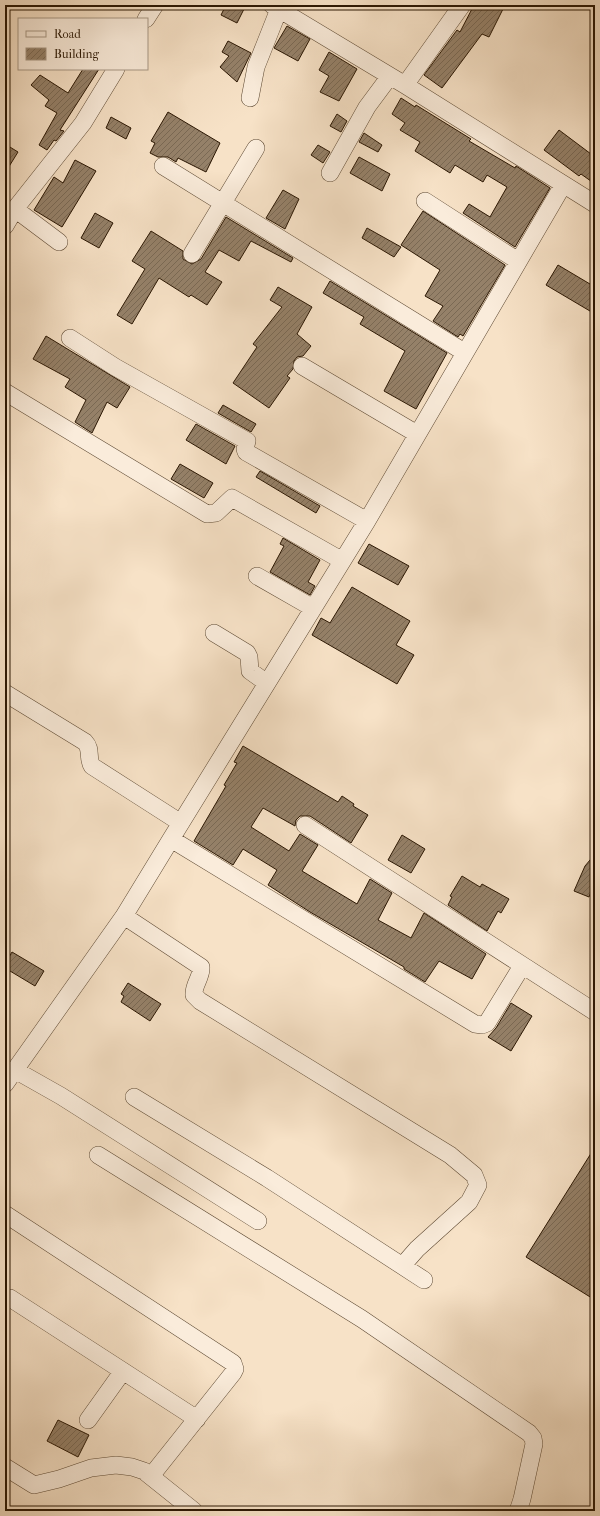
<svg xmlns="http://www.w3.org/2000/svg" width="600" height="1516" font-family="'IM FELL French Canon',serif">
	<defs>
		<pattern id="building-hatch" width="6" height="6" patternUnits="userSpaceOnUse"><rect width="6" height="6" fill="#958169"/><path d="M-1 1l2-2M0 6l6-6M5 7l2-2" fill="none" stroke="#7a6954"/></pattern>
	</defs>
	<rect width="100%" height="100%" fill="#f7e2c7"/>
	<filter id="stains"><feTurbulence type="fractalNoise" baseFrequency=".005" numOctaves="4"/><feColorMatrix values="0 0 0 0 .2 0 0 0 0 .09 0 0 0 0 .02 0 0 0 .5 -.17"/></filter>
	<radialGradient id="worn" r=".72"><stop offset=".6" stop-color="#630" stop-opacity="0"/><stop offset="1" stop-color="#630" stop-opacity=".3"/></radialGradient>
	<path fill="url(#building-hatch)" stroke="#2b1703" d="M 226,5 L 246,5 L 237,23 L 221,15 Z
		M 474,5 L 505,5 L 489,37 L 482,34 L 442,88 L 424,75 L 457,30 L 460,32 Z
		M 287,26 L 310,39 L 298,61 L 274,48 Z
		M 228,41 L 251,53 L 237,82 L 220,67 L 229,56 L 222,52 Z
		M 329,52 L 357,69 L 339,101 L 320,92 L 329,76 L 319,70 Z
		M 83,69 L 99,69 L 60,130 L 64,131 L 56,141 L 54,140 L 47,150 L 39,145 L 57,113 L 45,106 L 49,100 L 31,85 L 40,75 L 68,93 Z
		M 401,98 L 415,107 L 416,105 L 471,139 L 469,141 L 515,168 L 516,166 L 550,188 L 515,247 L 463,213 L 469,204 L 490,217 L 507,187 L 487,175 L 483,182 L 455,165 L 450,173 L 415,151 L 420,142 L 400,130 L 405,123 L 392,114 Z
		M 168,112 L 220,143 L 206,172 L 178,158 L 176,162 L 168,157 L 158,157 L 150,153 L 155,143 L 151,141 Z
		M 337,114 L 347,121 L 341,132 L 330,126 Z
		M 111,117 L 131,128 L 126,139 L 106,128 Z
		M 559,130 L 595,157 L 595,184 L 581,174 L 579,176 L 544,150 Z
		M 364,133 L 382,145 L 378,152 L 359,142 Z
		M 5,144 L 18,152 L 5,173 Z
		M 318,145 L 330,152 L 323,163 L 311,155 Z
		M 359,157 L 390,174 L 382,191 L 350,173 Z
		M 75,160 L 96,171 L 62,227 L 34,210 L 54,177 L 63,183 Z
		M 283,190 L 299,199 L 285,229 L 266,218 Z
		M 423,211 L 505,265 L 463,336 L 460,334 L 458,337 L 433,321 L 443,306 L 425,296 L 440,270 L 401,245 Z
		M 95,213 L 113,223 L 99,248 L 81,238 Z
		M 226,217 L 293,258 L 291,262 L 251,241 L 239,261 L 219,250 L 205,272 L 222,282 L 207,305 L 191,295 L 189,297 L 159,278 L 132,324 L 117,315 L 145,269 L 132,261 L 151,231 L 183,251 L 183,259 L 192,264 L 201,259 Z
		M 367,228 L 401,247 L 394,257 L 362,238 Z
		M 558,265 L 595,287 L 595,314 L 546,285 Z
		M 330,281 L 447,353 L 416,409 L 384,391 L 405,351 L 360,324 L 364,317 L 323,293 Z
		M 278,287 L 312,307 L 297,334 L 311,346 L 303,356 L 297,357 L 294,361 L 293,369 L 287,376 L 290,378 L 269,408 L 233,383 L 257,347 L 253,344 L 282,307 L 270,300 Z
		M 46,336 L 130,387 L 117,408 L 107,402 L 92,433 L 75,422 L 86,400 L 65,387 L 70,379 L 33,359 Z
		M 223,405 L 256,424 L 251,432 L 218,413 Z
		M 196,424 L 235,446 L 226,464 L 186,440 Z
		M 180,464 L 213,483 L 204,498 L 171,479 Z
		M 260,471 L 320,506 L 316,513 L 256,477 Z
		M 283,538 L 320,560 L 308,582 L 315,586 L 310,595 L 270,572 L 284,546 L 280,544 Z
		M 369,544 L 409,566 L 398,585 L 358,563 Z
		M 352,587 L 410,621 L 396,645 L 414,655 L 397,684 L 312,635 L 321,618 L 330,623 Z
		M 243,746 L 338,802 L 342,796 L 354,804 L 353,806 L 368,815 L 351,843 L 310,816 L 300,816 L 296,820 L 295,826 L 263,808 L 251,827 L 289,851 L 300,834 L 318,845 L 302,871 L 357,904 L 370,879 L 392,893 L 378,920 L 411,938 L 424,913 L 486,954 L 472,979 L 439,961 L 425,982 L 404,969 L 404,967 L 310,912 L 268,885 L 277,870 L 243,849 L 233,865 L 194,841 L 226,786 L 224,785 L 237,763 L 234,762 Z
		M 402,835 L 425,849 L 411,873 L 388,860 Z
		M 595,854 L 595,882 L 589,897 L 574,891 L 585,866 Z
		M 462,876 L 480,887 L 482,884 L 509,899 L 501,913 L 498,911 L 487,931 L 448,905 L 452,897 L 450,896 Z
		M 12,952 L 44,971 L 35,986 L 5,968 L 5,963 Z
		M 128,983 L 161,1004 L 150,1021 L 121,1002 L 124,996 L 121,994 Z
		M 511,1003 L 532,1016 L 511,1051 L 488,1037 L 496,1028 Z
		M 595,1147 L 595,1232 L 590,1240 L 595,1243 L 595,1300 L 526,1257 Z
		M 58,1420 L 89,1435 L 78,1457 L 47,1441 Z"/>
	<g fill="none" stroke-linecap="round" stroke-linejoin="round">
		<g stroke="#5e4a34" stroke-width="18">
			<path id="street" d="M 272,5 L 405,85 L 595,204
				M 146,19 L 155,5
				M 405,85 L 462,5
				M 250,98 L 256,67 L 279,9
				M 163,166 L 464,352
				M 330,173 L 367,107 L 390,76
				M 425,201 L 518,261
				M 15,209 L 59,242
				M 5,226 L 15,209 L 83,123 L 116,69
				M 192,254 L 256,148
				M 70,338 L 115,367 L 247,441 L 245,449 L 246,452 L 367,521
				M 302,366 L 417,434
				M 5,392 L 207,514 L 216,513 L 232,498 L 341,560
				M 257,576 L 313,608
				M 214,633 L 247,653 L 249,657 L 250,671 L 267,683
				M 5,693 L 85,742 C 92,749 87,758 92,766 L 181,823
				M 305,825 L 595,1012
				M 171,839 L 475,1024 L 482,1025 L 487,1023 L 522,966
				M 124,916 L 201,967 C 202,977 193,985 194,995 L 200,1001 L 450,1155 L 474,1175 L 478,1185 L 469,1202 L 417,1249 L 403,1265
				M 15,1070 L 61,1096 L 258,1221
				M 5,1084 L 124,916 L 171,839 L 367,521 L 563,185
				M 134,1097 L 267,1178 L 424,1280
				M 98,1155 L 362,1319 L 529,1433 L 533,1438 L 534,1444 L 522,1499 L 518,1511
				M 5,1214 L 233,1363 L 235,1369 L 233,1373 L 151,1476
				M 10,1298 L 197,1419
				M 88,1420 L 123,1371
				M 5,1467 L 34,1485 L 59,1479 L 91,1468 L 116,1465 L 132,1467 L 144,1471 L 194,1511"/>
		</g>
		<use href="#street" stroke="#faecdb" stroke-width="17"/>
	</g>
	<rect width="600" height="1516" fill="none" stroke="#f7e2c7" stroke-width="20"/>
	<rect x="6" y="6" width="588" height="1504" fill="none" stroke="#2b1703" stroke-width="2"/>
	<rect x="10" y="10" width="580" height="1496" fill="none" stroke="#2b1703"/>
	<rect x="18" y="18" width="130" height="52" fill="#faecdb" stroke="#a79785"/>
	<rect x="26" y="31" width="20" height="6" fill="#faecdb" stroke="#a79785"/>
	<text x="54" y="38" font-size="12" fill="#2b1703">Road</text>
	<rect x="26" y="48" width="20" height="12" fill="url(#building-hatch)" stroke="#a79785"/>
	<text x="54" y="58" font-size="12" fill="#2b1703">Building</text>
	<rect width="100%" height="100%" filter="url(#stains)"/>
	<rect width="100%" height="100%" fill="url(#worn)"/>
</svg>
